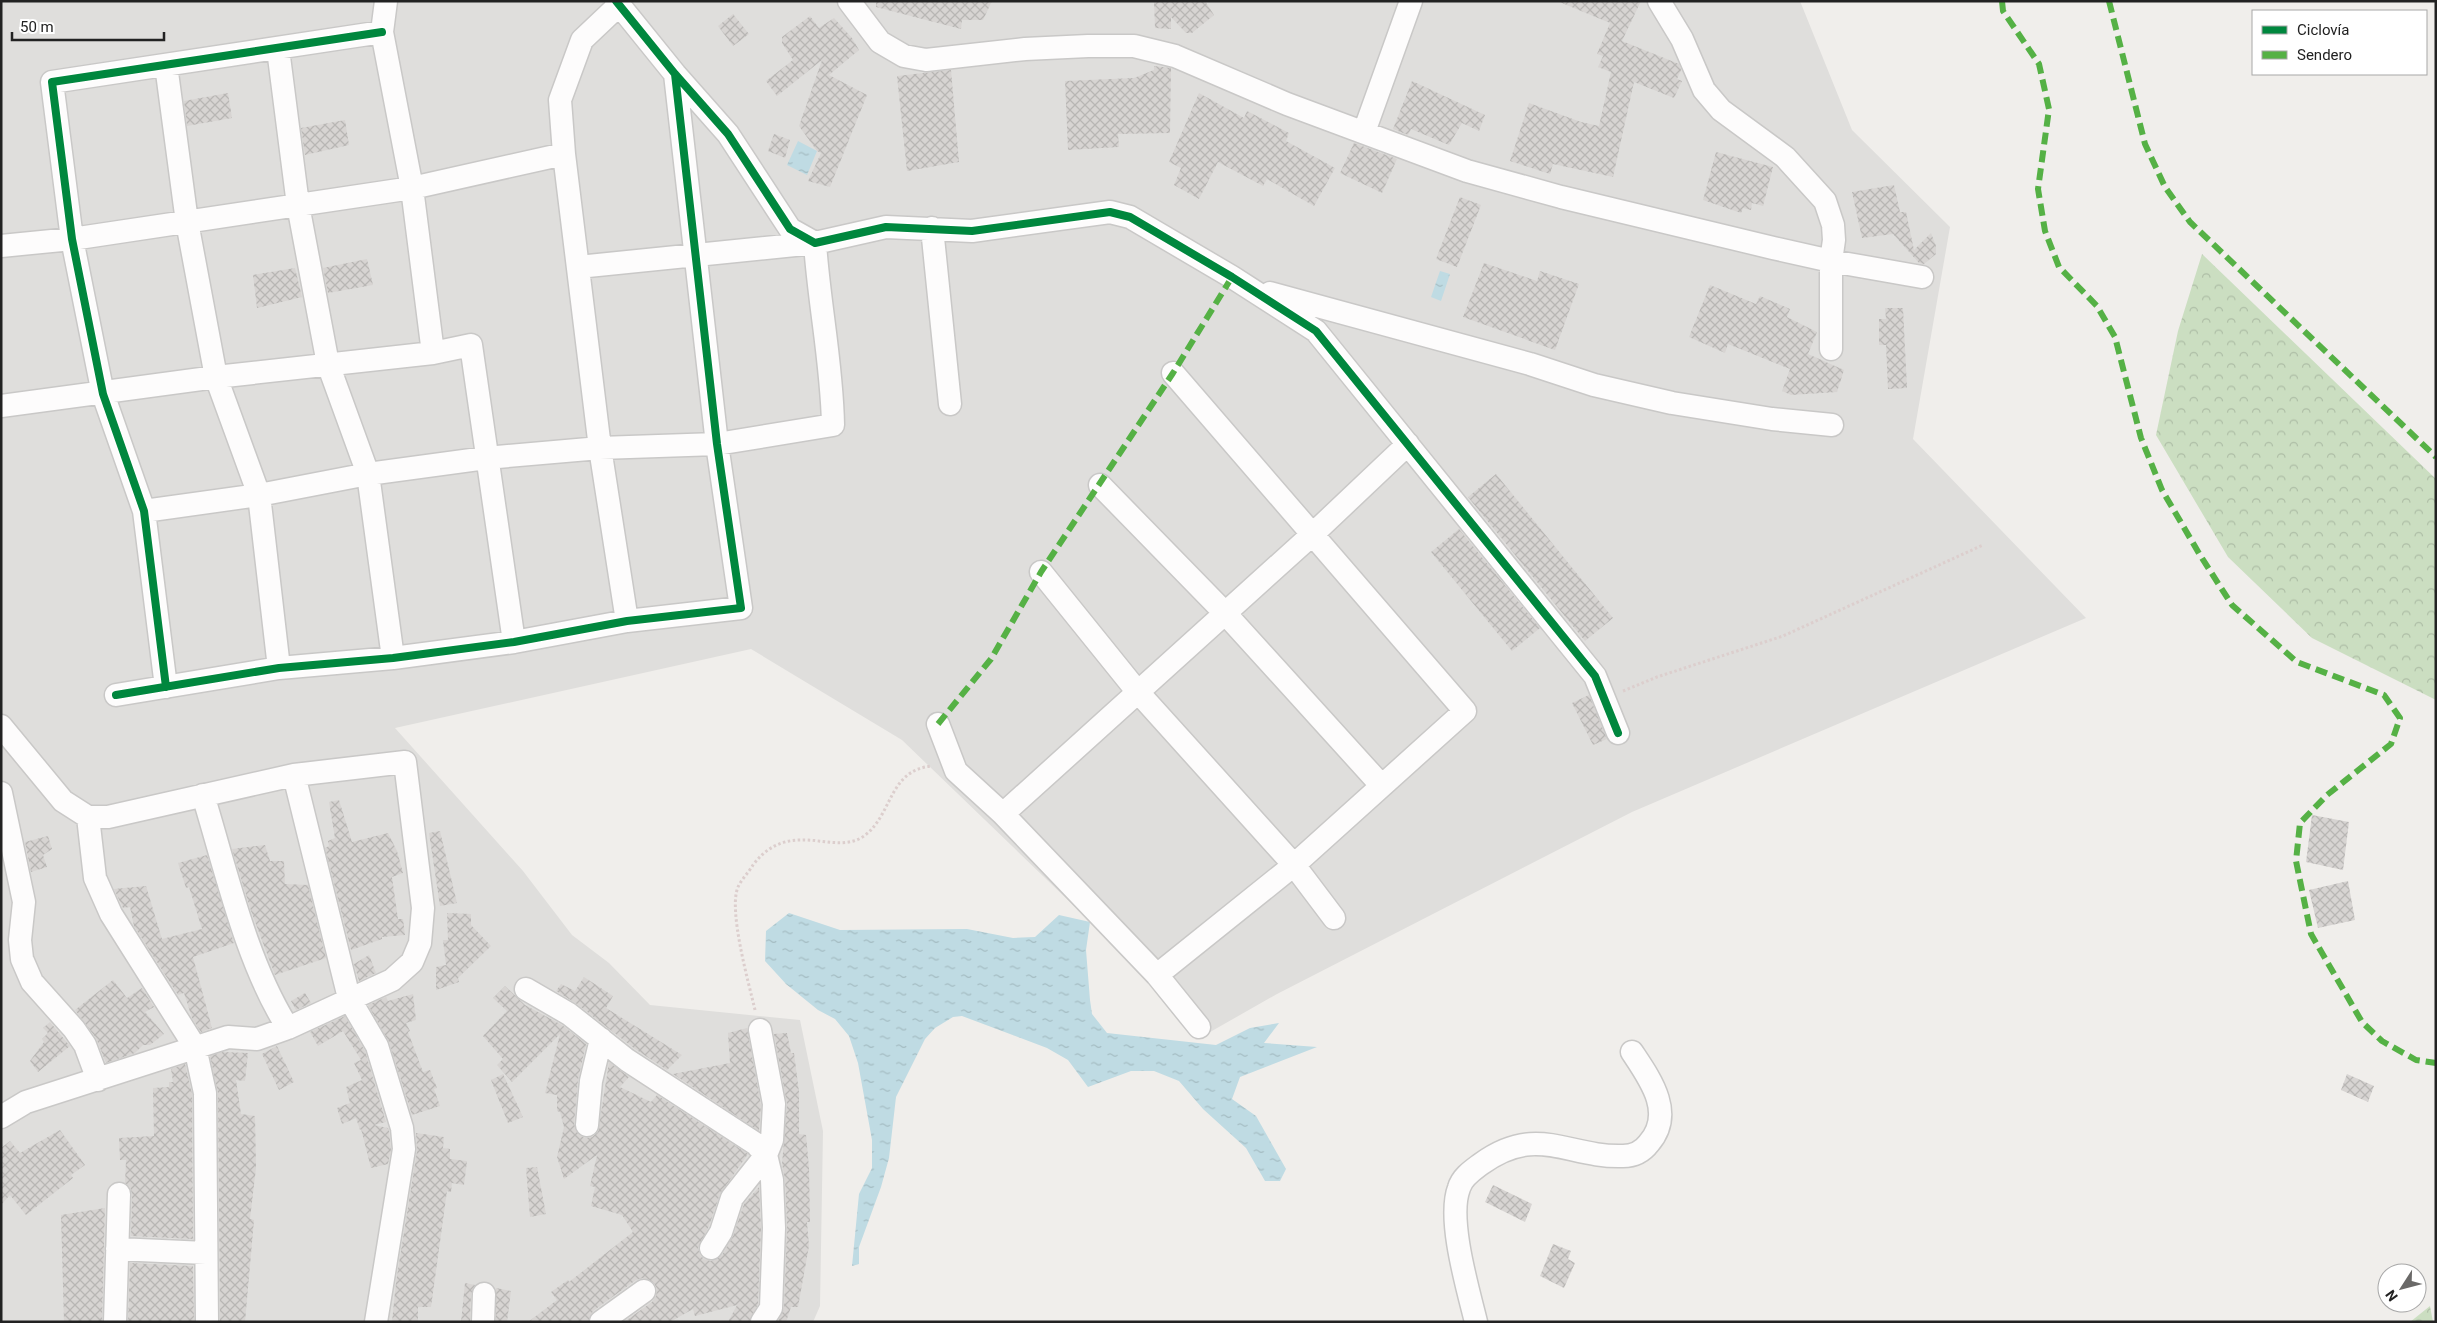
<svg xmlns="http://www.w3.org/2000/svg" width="2437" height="1323" font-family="Roboto,sans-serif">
	<defs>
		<pattern id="forest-crowns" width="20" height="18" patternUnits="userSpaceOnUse" patternTransform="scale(1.25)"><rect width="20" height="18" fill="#cbdec1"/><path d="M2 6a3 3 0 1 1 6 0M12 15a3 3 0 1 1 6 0" fill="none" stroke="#aebea6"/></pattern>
		<pattern id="water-ripples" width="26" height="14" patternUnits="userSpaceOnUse" patternTransform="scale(1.25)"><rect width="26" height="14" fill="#bfdbe3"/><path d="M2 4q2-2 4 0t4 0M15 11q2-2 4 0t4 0" fill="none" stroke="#a4bcc2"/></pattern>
		<pattern id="building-cross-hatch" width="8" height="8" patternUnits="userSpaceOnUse" patternTransform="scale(1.25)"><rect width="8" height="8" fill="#d7d4d2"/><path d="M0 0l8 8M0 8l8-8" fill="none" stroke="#b8b6b4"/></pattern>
	</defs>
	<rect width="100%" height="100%" fill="#f0eeeb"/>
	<path fill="#dfdedc" d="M 1,1 L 1800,1 L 1852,130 L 1950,227 L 1913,439 L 2086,618 L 1632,812 L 1277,994 L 1196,1040 L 1151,980 L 902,740 L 751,649 L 395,728 L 523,871 L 572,935 L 609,963 L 650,1005 L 800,1020 L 823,1131 L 820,1306 L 813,1322 L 1,1322 Z"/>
	<path fill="url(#forest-crowns)" d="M 2202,254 L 2436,479 L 2436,700 L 2312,638 L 2228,557 L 2156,435 L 2178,331 Z
		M 2430,1306 L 2433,1322 L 2410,1322 Z"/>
	<path fill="url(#water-ripples)" d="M 798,141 L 817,151 L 807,175 L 787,165 Z
		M 1440,271 L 1450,274 L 1441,301 L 1431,297 Z
		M 789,913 L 840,930 L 967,929 L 1013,938 L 1035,937 L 1059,915 L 1090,922 L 1086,950 L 1090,1000 L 1092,1014 L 1107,1033 L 1216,1045 L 1250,1028 L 1279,1023 L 1264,1043 L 1317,1047 L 1240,1077 L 1232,1099 L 1256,1116 L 1286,1169 L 1280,1181 L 1265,1181 L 1246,1148 L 1203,1109 L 1179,1081 L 1154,1071 L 1131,1071 L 1088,1087 L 1068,1060 L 1047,1048 L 962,1016 L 953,1017 L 935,1028 L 925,1039 L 896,1097 L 889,1158 L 881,1187 L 859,1247 L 859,1264 L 852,1266 L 859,1194 L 872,1168 L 872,1140 L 858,1063 L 849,1036 L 835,1019 L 818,1010 L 786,984 L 765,961 L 766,931 Z"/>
	<path fill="url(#building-cross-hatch)" d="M 876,1 L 992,1 L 983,20 L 962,20 L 961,29 L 876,7 Z
		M 1154,1 L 1205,1 L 1214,15 L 1192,33 L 1186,33 L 1171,17 L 1171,29 L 1155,28 Z
		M 1557,1 L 1641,1 L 1622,41 L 1679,64 L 1681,70 L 1677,79 L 1682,81 L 1674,98 L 1634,82 L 1613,177 L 1553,164 L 1550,174 L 1510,161 L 1529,103 L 1581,122 L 1599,126 L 1611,72 L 1598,67 L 1603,56 L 1597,54 L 1610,23 Z
		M 733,14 L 749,34 L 733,46 L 718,26 Z
		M 810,16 L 819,28 L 834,18 L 852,38 L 859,50 L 829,75 L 867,95 L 830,187 L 808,181 L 821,153 L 817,151 L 799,126 L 822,60 L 777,96 L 766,81 L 793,60 L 782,43 L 782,37 Z
		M 1154,66 L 1171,68 L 1170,133 L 1118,134 L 1119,147 L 1068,150 L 1065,81 L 1134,78 L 1154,70 Z
		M 951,70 L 959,162 L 907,171 L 897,76 Z
		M 1412,81 L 1485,115 L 1479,131 L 1462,123 L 1449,145 L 1411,129 L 1408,135 L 1393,129 Z
		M 228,93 L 232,118 L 187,126 L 184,101 Z
		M 1199,93 L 1244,118 L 1247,111 L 1289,133 L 1286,141 L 1335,168 L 1314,206 L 1267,179 L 1263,186 L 1218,162 L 1199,199 L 1174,185 L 1181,168 L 1169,162 Z
		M 345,120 L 349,145 L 305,155 L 301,128 Z
		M 774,134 L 790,140 L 785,158 L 768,151 Z
		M 1354,143 L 1397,159 L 1382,193 L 1340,173 Z
		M 1716,152 L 1773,167 L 1763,206 L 1752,203 L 1751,210 L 1743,208 L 1741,213 L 1703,200 Z
		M 1894,185 L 1900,212 L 1906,212 L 1914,250 L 1931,233 L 1936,246 L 1936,254 L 1924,264 L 1919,263 L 1893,234 L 1862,238 L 1852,192 Z
		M 1460,197 L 1481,205 L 1457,267 L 1436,259 Z
		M 367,259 L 373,285 L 328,293 L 323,268 Z
		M 1484,263 L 1537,281 L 1540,271 L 1579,284 L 1555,350 L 1463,317 Z
		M 295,268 L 302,297 L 257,308 L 253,275 Z
		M 1710,285 L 1756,304 L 1760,296 L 1790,309 L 1787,317 L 1817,332 L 1808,354 L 1844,370 L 1837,392 L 1791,395 L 1782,391 L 1790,369 L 1728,344 L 1725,353 L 1689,337 Z
		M 1885,308 L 1903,308 L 1907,388 L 1888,389 L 1886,345 L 1879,345 L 1879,319 L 1886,319 Z
		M 1496,474 L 1613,618 L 1585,641 L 1468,497 Z
		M 1459,529 L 1540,628 L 1512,651 L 1431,552 Z
		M 1589,695 L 1607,739 L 1593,745 L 1572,703 Z
		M 339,800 L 352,842 L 388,833 L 397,851 L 403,873 L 392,877 L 398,919 L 403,919 L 405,935 L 382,937 L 382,939 L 351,950 L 325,848 L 329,846 L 328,841 L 335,838 L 329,802 Z
		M 2312,815 L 2349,822 L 2343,870 L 2306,862 Z
		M 440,831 L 457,903 L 440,906 L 429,833 Z
		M 48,836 L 52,849 L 43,855 L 47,867 L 31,872 L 25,842 Z
		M 265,845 L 270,861 L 284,861 L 285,884 L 308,885 L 326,958 L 275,975 L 251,911 L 232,849 Z
		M 207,855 L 234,943 L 193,957 L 212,1028 L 201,1032 L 192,1018 L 184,993 L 178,995 L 134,926 L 130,907 L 123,908 L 114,889 L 146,886 L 162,939 L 202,929 L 189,887 L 186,888 L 178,863 Z
		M 2348,881 L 2355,920 L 2318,928 L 2309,890 Z
		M 447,913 L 471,914 L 471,925 L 491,946 L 458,978 L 459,982 L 436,990 L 436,967 L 446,965 L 443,940 L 448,940 Z
		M 369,955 L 376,973 L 359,981 L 354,964 Z
		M 584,977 L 613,996 L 606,1008 L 682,1055 L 667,1070 L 635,1049 L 577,1004 L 556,991 L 561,984 L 575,991 Z
		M 113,980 L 127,998 L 142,988 L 154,1007 L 145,1012 L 164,1034 L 150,1045 L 143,1045 L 135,1053 L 106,1063 L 96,1038 L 75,1010 Z
		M 505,986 L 525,1005 L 562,1025 L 586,1044 L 578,1080 L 574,1124 L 579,1135 L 585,1138 L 592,1137 L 598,1132 L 609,1062 L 629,1077 L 620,1087 L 651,1102 L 657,1095 L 748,1154 L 720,1194 L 709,1226 L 698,1248 L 700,1255 L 704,1259 L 711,1261 L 722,1255 L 733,1236 L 744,1204 L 759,1187 L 761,1228 L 758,1304 L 749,1322 L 728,1322 L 737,1305 L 695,1316 L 693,1309 L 670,1322 L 624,1322 L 652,1302 L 656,1296 L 657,1289 L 654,1283 L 643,1278 L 636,1280 L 593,1311 L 588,1322 L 528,1322 L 557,1300 L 551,1292 L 568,1280 L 569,1282 L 633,1232 L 622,1215 L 591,1206 L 595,1187 L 590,1186 L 597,1155 L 564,1179 L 557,1157 L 564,1127 L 560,1112 L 557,1111 L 557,1095 L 545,1093 L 560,1034 L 512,1082 L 497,1065 L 503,1059 L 483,1036 L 507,1011 L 493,998 Z
		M 305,993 L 311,1003 L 296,1010 L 291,1001 Z
		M 413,994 L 416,1020 L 406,1023 L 410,1031 L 408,1032 L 423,1072 L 430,1070 L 437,1088 L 434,1089 L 440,1106 L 412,1115 L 389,1042 L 368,1005 L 386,997 L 388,1001 Z
		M 345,1016 L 365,1051 L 386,1122 L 374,1125 L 388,1128 L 389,1131 L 391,1149 L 388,1164 L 371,1168 L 361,1129 L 360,1130 L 356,1118 L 342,1124 L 337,1108 L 350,1103 L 346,1087 L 362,1080 L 354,1063 L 361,1060 L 343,1031 L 318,1046 L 310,1032 Z
		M 50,1022 L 70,1046 L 38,1072 L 30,1061 L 44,1042 L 42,1039 L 48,1033 L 43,1028 Z
		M 747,1028 L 761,1105 L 759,1131 L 673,1074 L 730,1063 L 728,1033 Z
		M 787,1033 L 791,1053 L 794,1053 L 799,1092 L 799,1134 L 806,1135 L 809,1168 L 810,1222 L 807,1222 L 809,1246 L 798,1307 L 791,1307 L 786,1322 L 778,1322 L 784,1308 L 787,1227 L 785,1179 L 782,1164 L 787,1104 L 774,1034 Z
		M 277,1046 L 294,1082 L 279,1090 L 262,1054 Z
		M 223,1052 L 248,1053 L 245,1081 L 236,1080 L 241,1114 L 255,1116 L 256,1168 L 250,1219 L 254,1220 L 245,1322 L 220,1322 L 218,1093 L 210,1056 Z
		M 185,1064 L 192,1094 L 193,1239 L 131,1236 L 132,1194 L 130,1187 L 125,1183 L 126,1160 L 120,1160 L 119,1138 L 154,1136 L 153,1088 L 169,1087 L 169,1082 L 173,1082 L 171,1069 Z
		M 503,1074 L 523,1117 L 508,1123 L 491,1080 Z
		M 2347,1074 L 2374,1086 L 2368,1102 L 2341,1090 Z
		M 60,1130 L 85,1165 L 71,1175 L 73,1178 L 26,1215 L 10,1195 L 1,1205 L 1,1148 L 10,1141 L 20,1153 Z
		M 416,1133 L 444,1137 L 443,1148 L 450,1149 L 450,1159 L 467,1161 L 464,1185 L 452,1183 L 451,1192 L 447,1191 L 431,1307 L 418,1307 L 418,1322 L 392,1322 L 396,1282 L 417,1151 Z
		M 537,1167 L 546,1214 L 530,1217 L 526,1168 Z
		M 1493,1185 L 1532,1204 L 1525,1222 L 1485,1202 Z
		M 105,1208 L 102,1322 L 64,1322 L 61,1215 Z
		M 1553,1244 L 1571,1251 L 1568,1259 L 1575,1263 L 1564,1288 L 1540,1276 Z
		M 130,1263 L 193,1266 L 194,1322 L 128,1322 Z
		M 465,1283 L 475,1285 L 471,1294 L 470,1322 L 461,1322 Z
		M 496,1288 L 511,1291 L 507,1322 L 496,1322 Z"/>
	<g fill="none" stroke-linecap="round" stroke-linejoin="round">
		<g stroke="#c9c8c7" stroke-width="25">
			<path id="street" d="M 386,1 L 382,32 L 412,188 L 433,353 L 471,345 L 514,642
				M 616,1 L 675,74 L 728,134 L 790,229 L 815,243 L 886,227 L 972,231 L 1110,212 L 1130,217 L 1232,277 L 1316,331 L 1595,676 L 1618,733
				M 849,1 L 880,42 L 904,56 L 926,60 L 1025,49 L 1088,46 L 1134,46 L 1175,56 L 1287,104 L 1467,171 L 1561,197 L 1773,248 L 1831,261 L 1922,277
				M 1659,1 L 1682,39 L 1704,90 L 1721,110 L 1785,157 L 1825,201 L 1833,225 L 1834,240 L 1831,261 L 1831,349
				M 619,5 L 582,40 L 560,100 L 564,154 L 600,448 L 627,621
				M 278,49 L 298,205 L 328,364 L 368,474 L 393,658
				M 166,65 L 187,222 L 216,377 L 259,495 L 279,668
				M 1364,132 L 1411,1
				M 932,228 L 950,404
				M 1,246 L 72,239 L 412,188 L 564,154
				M 1270,293 L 1530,364 L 1594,385 L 1672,403 L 1772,419 L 1832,425
				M 1,406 L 216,377 L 433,353
				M 1100,485 L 1224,612 L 1381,785
				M 144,511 L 259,495 L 368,474 L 486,458 L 600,448 L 717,444 L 833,425 C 832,363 819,304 815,243 L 578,267
				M 1041,572 L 1137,691 L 1294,865 L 1334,918
				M 166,687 L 144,511 L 103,394 L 72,239 L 52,82 L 382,32
				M 116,695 L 279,668 L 393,658 L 514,642 L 627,621 L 741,608 L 717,444 L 675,74
				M 938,724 L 956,771 L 1003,814 L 1157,975 L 1199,1027
				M 1,726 L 63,801 L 88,817 L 108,817 L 294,775 L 405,762 L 423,908 L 420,943 L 412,962 L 392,980 L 288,1028 L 257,1039 L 228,1037 L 26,1102 L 1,1117
				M 294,775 L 349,998 L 377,1046 L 402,1128 L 404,1149 L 376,1322
				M 1,793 L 24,902 L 20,940 L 22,959 L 32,982 L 74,1029 L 85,1045 L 98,1080
				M 203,795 C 226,870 246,962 288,1028
				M 1003,814 L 1314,533 L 1408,444
				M 88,817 L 95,878 L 111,914 L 195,1047 L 205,1093 L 207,1322
				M 1157,975 L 1294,865 L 1465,711 L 1173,373
				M 526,989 L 569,1014 L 627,1060 L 756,1144 L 766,1155 L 772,1180 L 774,1228 L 771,1308 L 762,1322
				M 587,1125 L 591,1081 L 601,1039
				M 711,1248 L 721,1232 L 732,1198 L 766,1155 L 772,1140 L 774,1104 L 760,1030
				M 117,1249 L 206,1253
				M 115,1322 L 119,1194
				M 483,1322 L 484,1294
				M 601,1322 L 644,1291
				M 1476,1322 C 1468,1289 1447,1219 1459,1188 C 1462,1177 1473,1170 1481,1164 C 1537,1123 1568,1158 1623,1156 C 1634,1156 1643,1151 1649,1143 C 1675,1113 1650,1079 1632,1052"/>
		</g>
		<path stroke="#dccecd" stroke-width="3" stroke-dasharray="2.5 2.5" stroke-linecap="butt" d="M 1623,691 L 1657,677 L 1783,636 L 1983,545
			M 755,1010 C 749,984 728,910 738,887 C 741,880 749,872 753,865 C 765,849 780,840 801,840 C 821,839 846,849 864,836 C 893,815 888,770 932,766"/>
		<use href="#street" stroke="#fdfcfc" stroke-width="22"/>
		<path stroke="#55b145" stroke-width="6" stroke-dasharray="12 6" stroke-linecap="butt" d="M 2002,1 L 2003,11 L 2039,64 L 2049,109 L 2038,189 L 2045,231 L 2059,267 L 2097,306 L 2115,337 L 2141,438 L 2162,490 L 2200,555 L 2232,605 L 2297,662 L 2384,695 L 2400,718 L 2391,744 L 2327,795 L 2300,823 L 2296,861 L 2311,934 L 2362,1022 L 2382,1041 L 2416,1060 L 2436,1063
			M 2109,1 L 2145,144 L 2165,187 L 2190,222 L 2436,457
			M 938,724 L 991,659 L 1041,572 L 1173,373 L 1232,277"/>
		<g stroke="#fff" stroke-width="11">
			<path id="cycleway" d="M 616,1 L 675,74 L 728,134 L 790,229 L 815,243 L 886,227 L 972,231 L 1110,212 L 1130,217 L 1232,277 L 1316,331 L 1595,676 L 1618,733
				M 166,687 L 144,511 L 103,394 L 72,239 L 52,82 L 382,32
				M 116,695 L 279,668 L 393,658 L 514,642 L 627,621 L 741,608 L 717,444 L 675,74"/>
		</g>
		<use href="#cycleway" stroke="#00873e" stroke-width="8"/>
	</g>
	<rect width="2437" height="1323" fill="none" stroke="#222222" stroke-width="5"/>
	<rect x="2252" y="10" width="175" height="65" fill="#ffffff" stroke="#a7a7a7"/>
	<rect x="2262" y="26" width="25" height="8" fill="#00873e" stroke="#a7a7a7"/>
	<text x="2297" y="35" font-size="15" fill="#222222">Ciclovía</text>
	<rect x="2262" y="51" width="25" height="8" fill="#55b145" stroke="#a7a7a7"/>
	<text x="2297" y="60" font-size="15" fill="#222222">Sendero</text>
	<g transform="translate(2402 1288) rotate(234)"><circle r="24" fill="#ffffff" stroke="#a7a7a7"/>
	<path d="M0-4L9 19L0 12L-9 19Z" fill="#6a6968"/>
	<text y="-8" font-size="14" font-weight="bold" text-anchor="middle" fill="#222222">N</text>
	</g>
	<path d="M12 32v8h152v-8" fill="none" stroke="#222222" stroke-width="2.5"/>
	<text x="20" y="32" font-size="15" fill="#222222" stroke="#ffffff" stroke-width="4" paint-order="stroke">50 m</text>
</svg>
